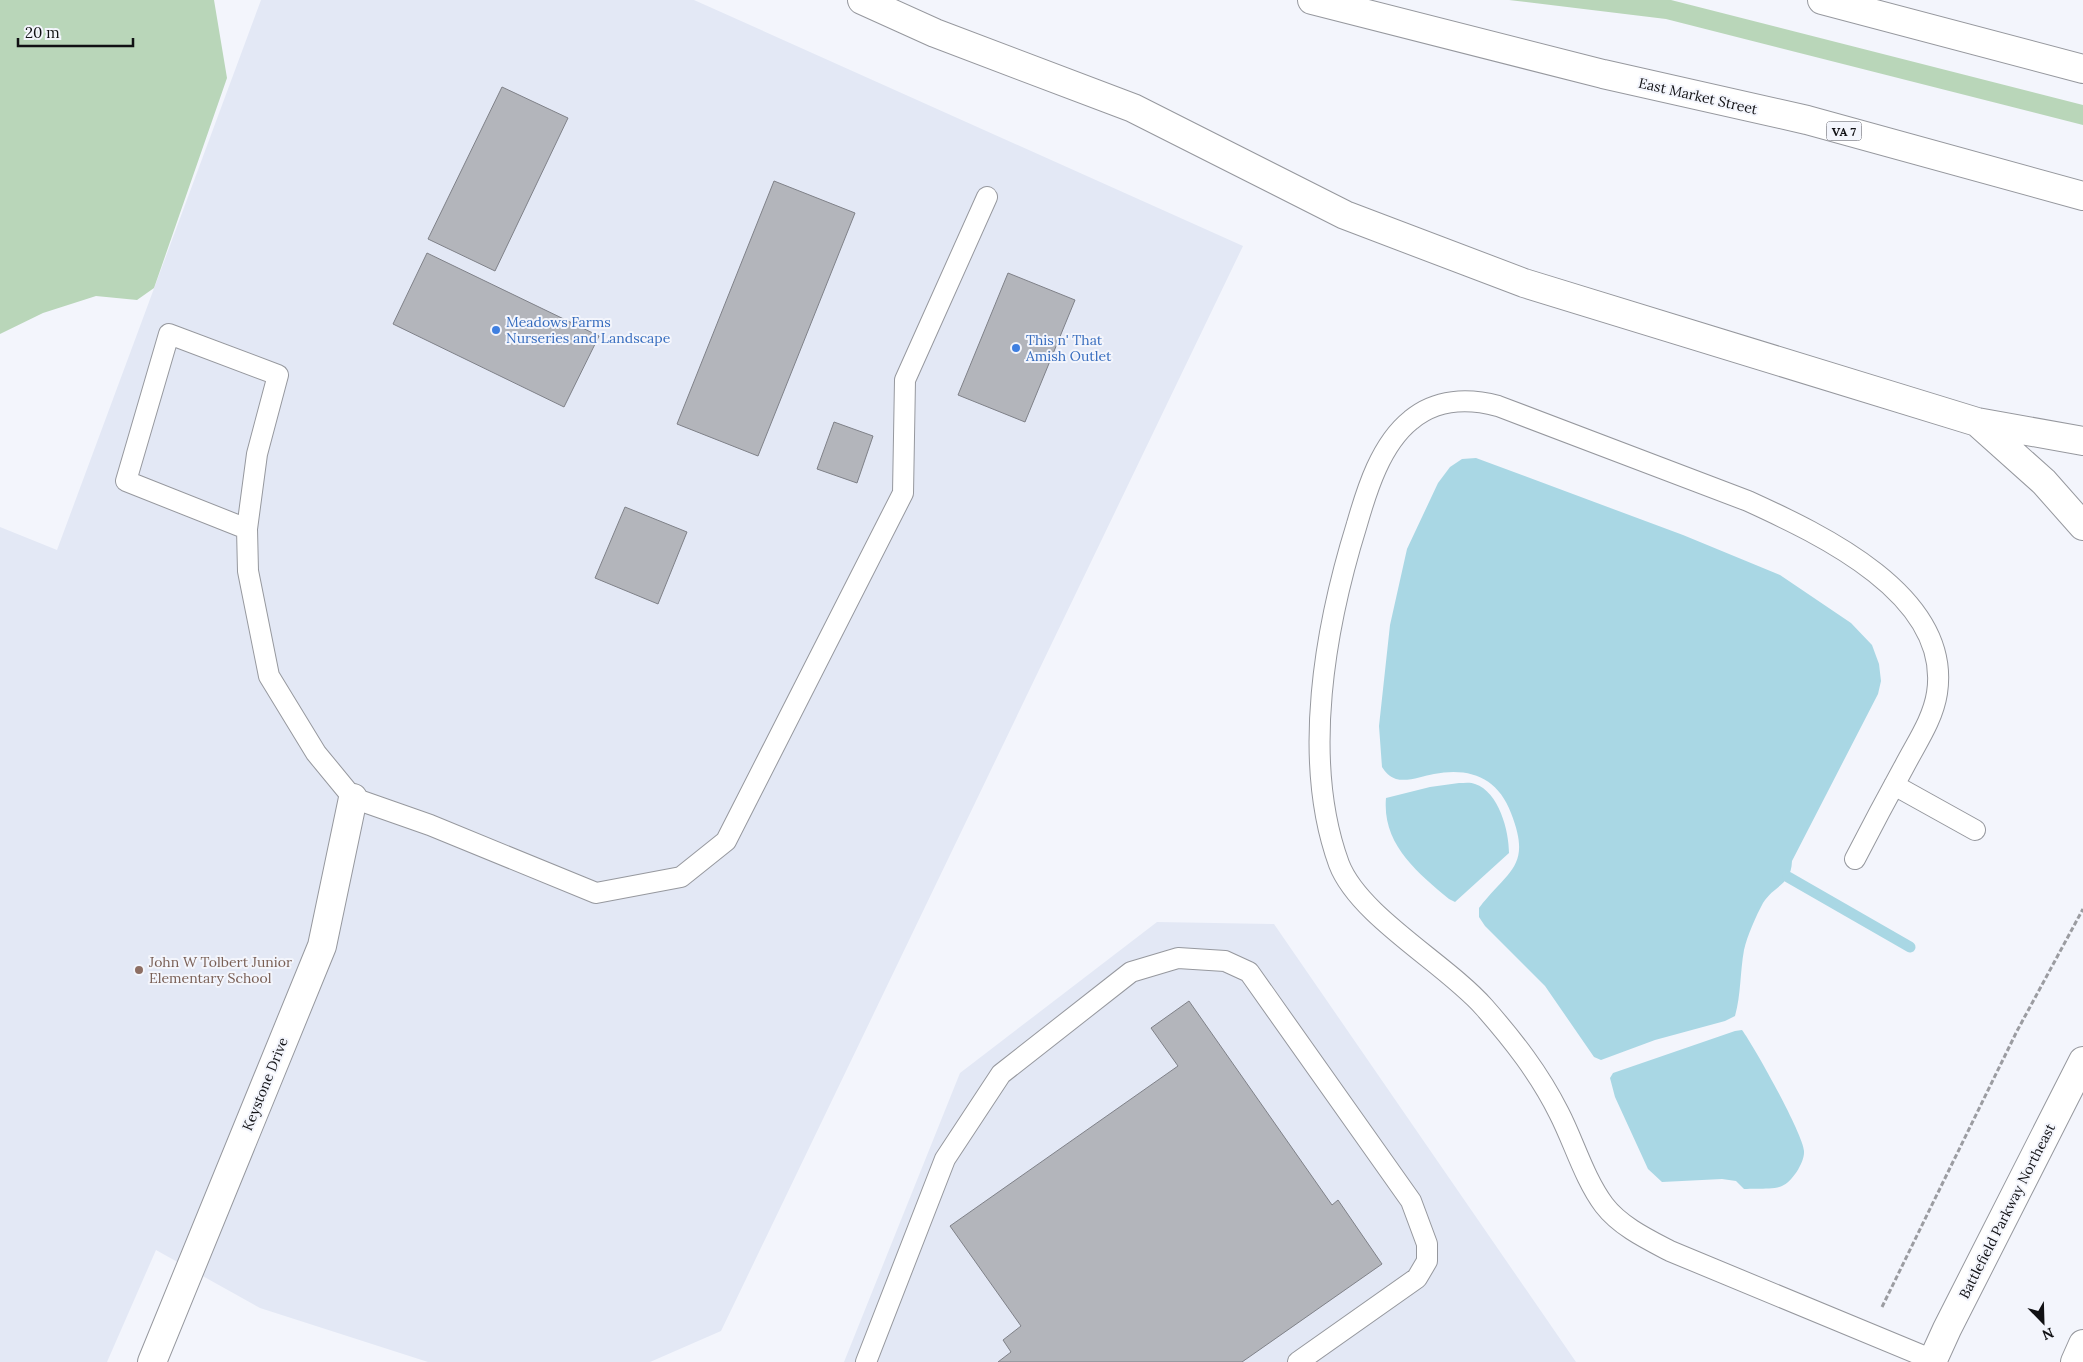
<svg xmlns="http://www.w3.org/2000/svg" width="2083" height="1362" font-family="Lora,serif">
	<rect width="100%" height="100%" fill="#f3f5fc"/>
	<path fill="#e3e8f5" d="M 261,0 L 694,0 L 1243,246 L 721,1331 L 650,1362 L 428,1362 L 260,1308 L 156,1250 L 107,1362 L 0,1362 L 0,527 L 57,550 Z
		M 1157,922 L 1274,924 L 1576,1362 L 844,1362 L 960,1073 Z"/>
	<path fill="#b9d6b9" d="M 0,0 L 214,0 L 227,78 L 154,288 L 137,300 L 96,296 L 43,313 L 0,334 Z
		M 1509,0 L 1671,0 L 2083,105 L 2083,125 L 1666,19 Z"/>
	<path fill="#a9d7e4" d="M 1476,458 L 1683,535 L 1780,575 L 1851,623 L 1872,645 L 1879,664 L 1881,681 L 1878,694 L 1792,861 C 1791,886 1775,884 1763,903 C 1756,916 1747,936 1744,950 C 1740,972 1741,995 1735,1016 L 1725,1021 L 1655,1040 L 1601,1060 L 1594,1057 L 1545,986 L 1485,926 L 1479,917 L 1479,908 C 1509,869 1532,867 1511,813 C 1498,778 1470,767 1434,774 C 1423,776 1408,782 1396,779 C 1390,777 1385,772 1382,767 L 1379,726 L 1390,625 L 1407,549 L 1438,483 L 1450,467 L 1462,459 Z
		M 1459,783 C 1464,783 1471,782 1475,784 C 1499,792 1509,831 1509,853 L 1455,902 L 1449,899 C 1417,872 1382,844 1386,798 L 1430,787 Z
		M 1742,1030 C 1754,1046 1803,1134 1804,1151 C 1805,1162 1792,1182 1782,1186 C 1772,1190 1755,1188 1744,1189 L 1736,1181 L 1722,1179 L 1662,1182 L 1648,1169 L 1615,1097 L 1610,1078 L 1613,1073 L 1735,1031 Z"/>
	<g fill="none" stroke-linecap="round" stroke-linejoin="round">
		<path stroke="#a9d7e4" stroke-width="11" d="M 1788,877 L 1910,947"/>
	</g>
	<path fill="#b3b5bb" stroke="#7f8188" d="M 502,87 L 568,118 L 495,271 L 428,239 Z
		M 774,181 L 855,213 L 758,456 L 677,424 Z
		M 427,253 L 599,336 L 564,407 L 393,324 Z
		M 1008,273 L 1075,300 L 1025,422 L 958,395 Z
		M 834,422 L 873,436 L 857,483 L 817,469 Z
		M 625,507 L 687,532 L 658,604 L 595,578 Z
		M 1189,1001 L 1332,1205 L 1338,1200 L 1382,1264 L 1242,1362 L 998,1362 L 1011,1352 L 1003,1340 L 1021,1326 L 950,1226 L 1178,1066 L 1151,1028 Z"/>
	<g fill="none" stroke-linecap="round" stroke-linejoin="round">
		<g stroke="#96989e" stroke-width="22">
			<path id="service" d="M 247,529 L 126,481 L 169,334 L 278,375 L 257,454 L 247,529 L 248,571 L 269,676 L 316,753 L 353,798 L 430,825 L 596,893 L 681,877 L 726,841 L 903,493 L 905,380 L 987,197
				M 1894,785 L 1975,830
				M 1855,859 C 1871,828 1888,796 1905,765 C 1917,742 1933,719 1937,693 C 1952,595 1820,534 1748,501 L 1498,406 C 1468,398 1436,399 1411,420 C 1381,444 1367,489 1357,524 C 1325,627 1301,760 1339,864 C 1359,916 1445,963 1484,1007 C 1513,1040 1539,1073 1559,1113 C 1574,1142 1584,1178 1604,1205 C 1620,1226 1647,1239 1670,1251 L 1933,1360
				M 866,1362 L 945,1159 L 1001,1074 L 1131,972 L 1178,958 L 1225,961 L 1249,972 L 1411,1201 L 1427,1244 L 1427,1261 L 1417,1278 L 1298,1362"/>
		</g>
		<g stroke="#96989e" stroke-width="30">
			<path id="minor" d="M 152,1362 L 322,946 L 353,798"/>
		</g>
		<g stroke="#96989e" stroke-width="30">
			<path id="secondary" d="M 1932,1362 L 1947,1329 L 2083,1061
				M 2075,1362 L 2083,1344"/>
		</g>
		<g stroke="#96989e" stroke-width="30">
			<path id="motorway" d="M 862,0 L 935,33 L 1133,108 L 1345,215 L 1524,283 L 1977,422 L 2083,441
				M 1312,0 L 1603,74 L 1807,120 L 2083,196
				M 1822,0 L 2083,69
				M 1977,422 L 2044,482 L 2083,526"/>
		</g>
		<path stroke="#9b9ca1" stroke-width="3" stroke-dasharray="5 2.5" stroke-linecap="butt" d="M 1882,1307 L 2017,1031 L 2083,909"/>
		<use href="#service" stroke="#fff" stroke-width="20"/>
		<use href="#minor" stroke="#fff" stroke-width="28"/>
		<use href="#secondary" stroke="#fff" stroke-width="28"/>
		<use href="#motorway" stroke="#fff" stroke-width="28"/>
	</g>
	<g fill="#3f7fe0" stroke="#f3f5fc" stroke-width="2">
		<circle cx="496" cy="330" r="5"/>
		<circle cx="1016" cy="348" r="5"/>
	</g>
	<circle fill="#8d6e63" stroke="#f3f5fc" stroke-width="2" cx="139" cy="970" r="5"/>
	<g text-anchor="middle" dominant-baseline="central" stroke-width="4" stroke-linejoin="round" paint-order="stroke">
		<rect fill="#f3f5fc" stroke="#55555a" stroke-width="1" x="1826.5" y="121.5" width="35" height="19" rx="4"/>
		<g font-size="12" font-weight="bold" fill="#111114">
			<text x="1844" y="131">VA 7</text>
		</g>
		<g font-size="14" fill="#111114" stroke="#f3f5fc">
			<text transform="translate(1698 96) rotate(13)">East Market Street</text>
			<text transform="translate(265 1084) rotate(-68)">Keystone Drive</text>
			<text transform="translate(2007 1211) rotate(-63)">Battlefield Parkway Northeast</text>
		</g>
		<g font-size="14" fill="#366cbe" stroke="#f3f5fc" text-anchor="start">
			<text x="506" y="322">Meadows Farms<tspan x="506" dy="16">Nurseries and Landscape</tspan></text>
			<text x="1026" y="340">This n' That<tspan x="1026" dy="16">Amish Outlet</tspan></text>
		</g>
		<g font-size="14" fill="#785e54" stroke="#f3f5fc" text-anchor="start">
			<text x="149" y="962">John W Tolbert Junior<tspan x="149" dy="16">Elementary School</tspan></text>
		</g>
	</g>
	<g transform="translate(2043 1322) rotate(157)" stroke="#f3f5fc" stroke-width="4" paint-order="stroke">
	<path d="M0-4L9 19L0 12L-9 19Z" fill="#111114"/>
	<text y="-8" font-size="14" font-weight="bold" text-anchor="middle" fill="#111114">N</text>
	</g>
	<path d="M18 38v8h115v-8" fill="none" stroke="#111114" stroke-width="2.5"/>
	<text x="25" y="38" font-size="15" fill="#111114" stroke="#f3f5fc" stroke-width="4" paint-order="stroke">20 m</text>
</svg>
